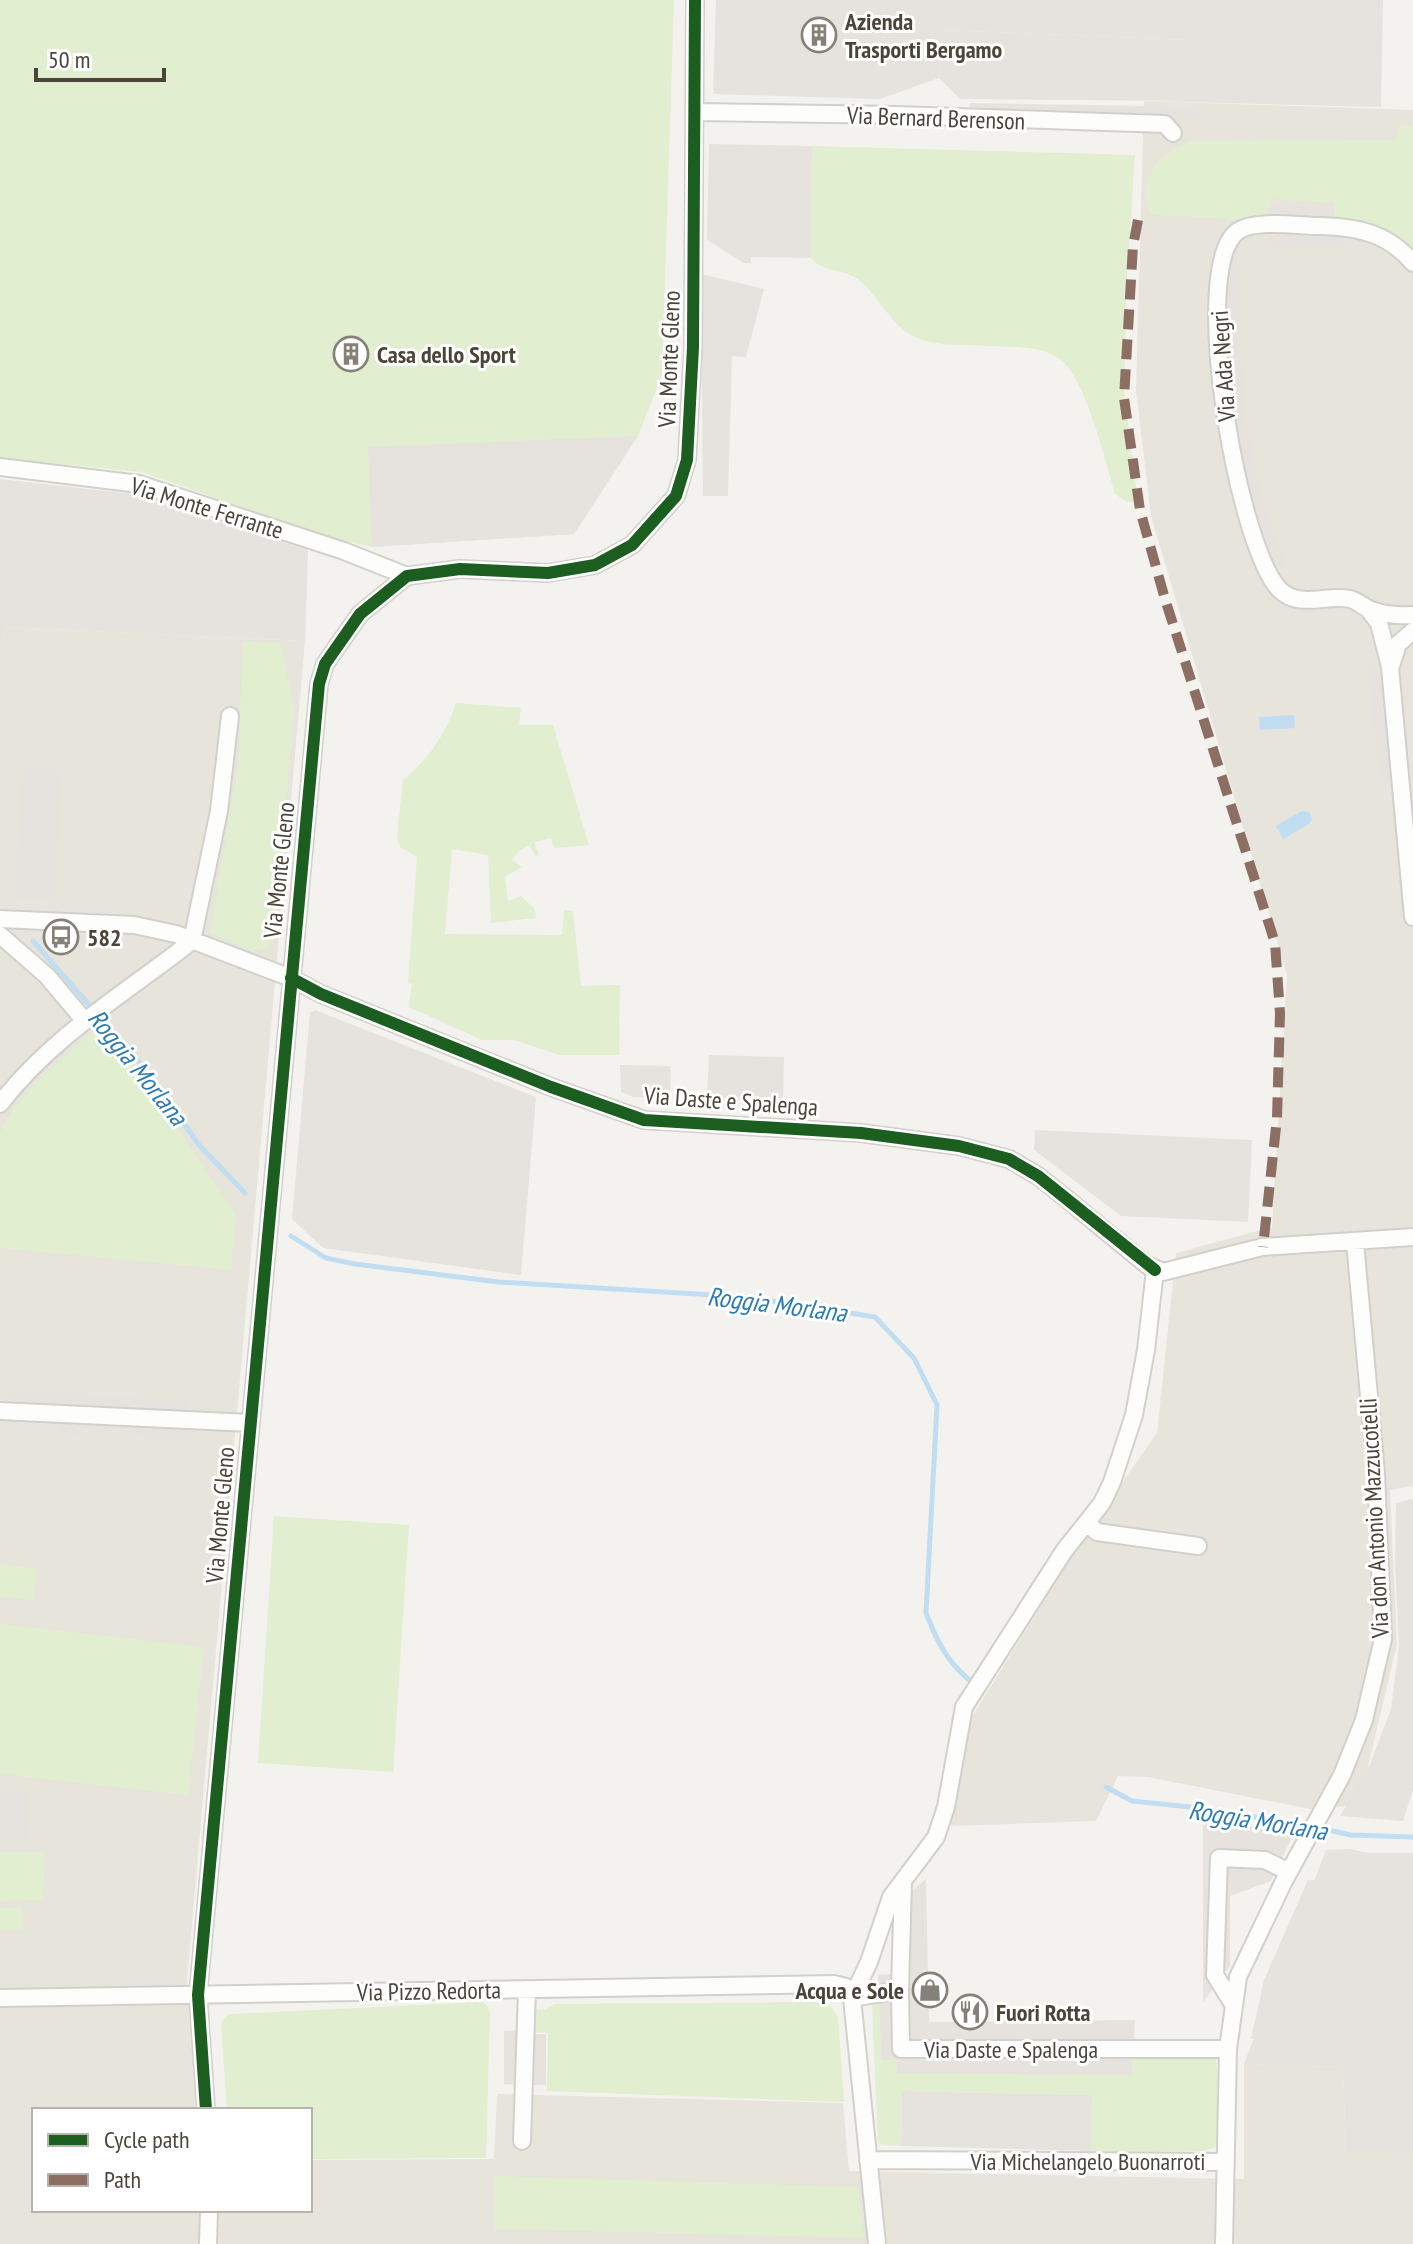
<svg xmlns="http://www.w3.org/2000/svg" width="1413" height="2244" font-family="'PT Sans Narrow',sans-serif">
	<rect width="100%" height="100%" fill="#f4f2ee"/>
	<path fill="#e7e4dc" d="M 1144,101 L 1413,110 L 1413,1486 L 1390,1490 L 1397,1644 L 1359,1805 L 1310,1809 L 1148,1777 L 1118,1776 L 1096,1821 L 951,1826 L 968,1723 L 1087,1532 L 1157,1433 L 1176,1253 L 1272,1227 L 1287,975 L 1151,516 L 1136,390 Z
		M 5,627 L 305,641 L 187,1980 L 197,2110 L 34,2110 L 34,2210 L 310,2210 L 310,2160 L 494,2159 L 497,2094 L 843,2103 L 849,2171 L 1244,2179 L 1244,2064 L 1343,2067 L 1346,2153 L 1413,2154 L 1413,2244 L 0,2244 L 0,646 Z"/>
	<path fill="#e6e2de" d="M 716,0 L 1383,0 L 1381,107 L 1144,101 L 1199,100 L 1188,40 L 942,30 L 939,78 L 880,99 L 713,94 Z
		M 0,479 L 132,494 L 308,550 L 305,641 L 5,627 L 0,646 Z
		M 1349,1849 L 1369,1853 L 1413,1853 L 1413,2154 L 1346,2153 L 1343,2067 L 1244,2064 L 1326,1850 Z"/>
	<path fill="#e1eecf" d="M 0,0 L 674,0 L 662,375 L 638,436 L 574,534 L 372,547 L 326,537 L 142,472 L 0,458 Z
		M 1399,124 L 1413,126 L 1413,254 C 1388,229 1371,222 1335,220 L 1334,203 L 1271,199 L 1266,218 L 1236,219 L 1152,215 C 1139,194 1149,166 1168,153 C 1175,148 1184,145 1192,141 L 1396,140 Z
		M 812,146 L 1135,155 L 1126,294 L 1124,391 L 1138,502 L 1127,502 L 1115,494 C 1106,462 1085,377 1060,359 C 1041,345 1009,347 987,346 C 964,344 936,347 915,337 C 891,326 879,296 859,280 C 841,267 825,274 811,258 Z
		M 242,641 L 280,643 L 294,707 L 276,937 L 266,949 L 249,950 L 210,933 L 239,755 Z
		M 456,703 L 521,708 L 519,725 L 553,725 L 589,845 L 554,848 L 551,838 L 534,842 L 539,855 L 535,856 L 529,845 L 519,851 L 512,860 L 522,867 L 505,877 L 508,901 L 521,896 L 535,909 L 536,918 L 491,923 L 488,855 L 452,849 L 445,934 L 562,935 L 564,910 L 573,911 L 581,986 L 620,985 L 619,1055 L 560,1055 L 514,1040 L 482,1040 L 409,1007 L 412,984 L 408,983 L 417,857 L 400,847 L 397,837 L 403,780 C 429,759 446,734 456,703 Z
		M 99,1026 L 141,1075 L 236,1214 L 231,1270 L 0,1248 L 0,1132 L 14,1107 L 36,1082 Z
		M 274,1516 L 409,1525 L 393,1772 L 258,1763 Z
		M 0,1564 L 37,1569 L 33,1600 L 0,1597 Z
		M 0,1624 L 204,1647 L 188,1795 L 0,1774 Z
		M 0,1852 L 45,1852 L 43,1900 L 0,1901 Z
		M 0,1908 L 22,1908 L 22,1930 L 0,1930 Z
		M 483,2002 L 488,2007 L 490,2013 L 486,2158 L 310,2159 L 310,2110 L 227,2110 L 221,2024 L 225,2017 L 231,2014 Z
		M 820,2002 L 828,2004 L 838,2017 L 844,2102 L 547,2091 L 548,2033 L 534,2032 L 534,2010 L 545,2009 L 555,2004 Z
		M 872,2002 L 879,2002 L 881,2060 L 896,2060 L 897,2072 L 1132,2075 L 1133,2056 L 1216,2056 L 1220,2138 L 1216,2147 L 1204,2151 L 1091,2151 L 1092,2095 L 902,2091 L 901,2146 L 878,2144 Z
		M 494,2176 L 858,2187 L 864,2238 L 495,2229 Z"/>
	<path fill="#e6e3df" d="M 954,10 L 1009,11 L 1017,25 L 960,22 Z
		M 941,30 L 1188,40 L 1202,55 L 1199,101 L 960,99 L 939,78 Z
		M 970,103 L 1199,107 L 1199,120 L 970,116 Z
		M 709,144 L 812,146 L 811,258 L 751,257 L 751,263 L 744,263 L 707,240 Z
		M 1271,205 L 1329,207 L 1329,222 L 1269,220 Z
		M 1270,231 L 1343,233 L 1343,248 L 1270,246 Z
		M 1225,265 L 1241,267 L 1240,341 L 1246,422 L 1256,473 L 1269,520 L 1286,566 L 1274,570 L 1253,512 L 1234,439 L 1225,341 Z
		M 701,274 L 764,289 L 746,357 L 732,356 L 728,496 L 703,496 Z
		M 638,436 L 574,534 L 372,547 L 368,447 Z
		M 1382,662 L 1394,780 L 1380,782 L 1367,664 Z
		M 23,768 L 62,770 L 54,902 L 15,899 Z
		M 315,1010 L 536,1097 L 521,1275 L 323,1248 L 292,1219 L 309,1023 L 310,1013 Z
		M 709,1055 L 784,1057 L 783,1104 L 707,1097 Z
		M 620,1065 L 671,1066 L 670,1098 L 633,1097 L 621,1092 Z
		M 1035,1130 L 1252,1140 L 1248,1222 L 1121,1216 L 1034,1150 Z
		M 7,1390 L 187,1400 L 187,1412 L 6,1403 Z
		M 61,1421 L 87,1423 L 86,1435 L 60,1434 Z
		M 129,1425 L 193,1428 L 193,1440 L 129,1437 Z
		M 1413,1499 L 1413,1790 L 1403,1821 L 1340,1816 L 1370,1764 L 1391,1709 L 1399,1645 L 1395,1564 L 1396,1503 Z
		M 0,1792 L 29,1792 L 29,1839 L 0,1839 Z
		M 1203,1817 L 1293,1835 L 1271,1881 L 1230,1896 L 1230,1966 L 1203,2002 Z
		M 926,1879 L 929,2022 L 1135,2020 L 1132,2075 L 897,2073 L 896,2060 L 881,2060 L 878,1974 L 896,1975 L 908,1894 Z
		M 1308,1880 L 1339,1881 L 1338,2039 L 1251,2039 L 1264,1980 Z
		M 98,2004 L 98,2009 L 27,2010 L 26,2005 Z
		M 518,2030 L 517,2085 L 504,2084 L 504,2031 Z
		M 532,2034 L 546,2034 L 546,2085 L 532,2085 Z
		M 902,2091 L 1092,2095 L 1091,2151 L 901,2146 Z"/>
	<path fill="#c0ddf1" d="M 1294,715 L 1295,728 L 1260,730 L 1259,717 Z
		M 1302,811 L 1309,812 L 1312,819 L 1309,824 L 1283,839 L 1276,826 Z"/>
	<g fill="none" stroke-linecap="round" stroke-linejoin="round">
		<path stroke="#c0ddf1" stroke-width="5" d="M 33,941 L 146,1070 L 199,1145 L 245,1193
			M 291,1236 L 326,1258 L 355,1264 L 498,1282 L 746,1297 L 875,1317 L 914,1358 L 937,1405 L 926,1613 C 936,1639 946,1660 968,1679
			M 1106,1787 L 1132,1801 L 1200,1808 L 1309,1826
			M 1319,1828 L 1351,1835 L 1413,1837"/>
		<g stroke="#d2d0cb" stroke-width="20">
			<path id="street" d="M 695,112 L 896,115 L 1165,124 L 1173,133
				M 1413,263 C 1388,233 1358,227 1321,226 C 1300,226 1255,219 1238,231 C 1188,265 1238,549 1280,590 C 1299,609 1327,594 1350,599 C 1358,601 1363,607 1371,610 C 1383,614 1400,616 1413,615
				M 0,467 L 139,484 L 344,551 L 407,576
				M 1369,610 L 1379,623 L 1390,667 L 1413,917
				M 1391,666 L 1398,644 L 1413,631
				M 0,919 L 134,925 L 176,934 L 291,978 L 321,994 L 551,1087 L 644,1120 L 861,1133 L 959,1146 L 1009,1159 L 1038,1176 L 1068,1200 L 1147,1265 L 1163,1272 L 1262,1247 L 1413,1237
				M 0,935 L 47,976 L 84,1020
				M 0,1104 C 52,1036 126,993 192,941 L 219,811 L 230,716
				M 0,1411 L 250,1423
				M 1088,1524 L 1097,1532 L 1198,1546
				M 900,1990 L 903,1882
				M 0,1998 L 834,1984 L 846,1987 L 852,1998
				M 852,1998 L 900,1990 L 901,2049 L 1228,2049
				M 1233,2004 L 1215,1975 L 1219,1858 L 1265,1860 L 1289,1872
				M 206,2110 L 198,1995 L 319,684 L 325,664 L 360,614 L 407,576 L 460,569 L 548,573 L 595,565 L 632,545 L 676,496 L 687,460 L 693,347 L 695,0
				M 522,2141 L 527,1989
				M 868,2160 L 1225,2162
				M 208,2244 L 209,2210
				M 877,2244 L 852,1998 L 869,1962 L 891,1897 L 936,1837 L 946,1807 L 964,1707 L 1064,1551 L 1102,1503 L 1112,1482 L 1134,1415 L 1146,1350 L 1155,1270
				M 1224,2244 L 1228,2049 L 1238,1977 L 1284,1881 L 1342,1775 L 1364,1720 L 1383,1639 L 1376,1473 L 1355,1242"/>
		</g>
		<use href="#street" stroke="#fdfdfc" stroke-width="16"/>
		<path stroke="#8d6e63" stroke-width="10" stroke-dasharray="20 10" stroke-linecap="butt" d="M 1138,220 L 1133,246 L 1124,398 L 1140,510 L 1165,599 L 1275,943 L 1280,1013 L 1277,1118 L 1263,1247"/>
		<g stroke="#fff" stroke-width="17">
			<path id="cycleway" d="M 291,978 L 321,994 L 551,1087 L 644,1120 L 861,1133 L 959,1146 L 1009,1159 L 1038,1176 L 1155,1270
				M 206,2110 L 198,1995 L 319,684 L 325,664 L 360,614 L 407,576 L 460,569 L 548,573 L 595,565 L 632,545 L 676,496 L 687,460 L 693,347 L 695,0"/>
		</g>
		<use href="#cycleway" stroke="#1b5e20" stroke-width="12"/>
	</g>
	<defs>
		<g id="building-ring" transform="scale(1.8)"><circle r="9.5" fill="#fff" stroke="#868178" stroke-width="1.5"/><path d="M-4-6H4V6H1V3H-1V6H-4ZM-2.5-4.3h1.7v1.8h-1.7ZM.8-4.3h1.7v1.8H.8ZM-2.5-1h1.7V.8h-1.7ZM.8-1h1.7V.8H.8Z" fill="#868178"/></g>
		<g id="bus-ring" transform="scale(1.8)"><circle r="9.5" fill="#fff" stroke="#868178" stroke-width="1.5"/><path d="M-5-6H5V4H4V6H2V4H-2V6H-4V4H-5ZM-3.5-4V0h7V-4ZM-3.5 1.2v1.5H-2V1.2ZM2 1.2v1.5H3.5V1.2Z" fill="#868178"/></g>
		<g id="shop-ring" transform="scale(1.8)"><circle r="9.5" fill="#fff" stroke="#868178" stroke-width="1.5"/><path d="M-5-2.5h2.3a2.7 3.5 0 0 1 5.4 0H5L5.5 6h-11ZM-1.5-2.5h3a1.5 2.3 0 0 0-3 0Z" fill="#868178"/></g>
		<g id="restaurant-ring" transform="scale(1.8)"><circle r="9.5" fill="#fff" stroke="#868178" stroke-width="1.5"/><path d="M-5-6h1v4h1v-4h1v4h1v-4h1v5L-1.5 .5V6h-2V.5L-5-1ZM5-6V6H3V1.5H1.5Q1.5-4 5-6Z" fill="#868178"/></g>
	</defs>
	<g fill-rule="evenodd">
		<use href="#building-ring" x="819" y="35"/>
		<use href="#building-ring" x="351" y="354"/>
		<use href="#bus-ring" x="61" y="937"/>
		<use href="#shop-ring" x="930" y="1990"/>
		<use href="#restaurant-ring" x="970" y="2012"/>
	</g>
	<g text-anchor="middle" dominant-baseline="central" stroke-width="6" stroke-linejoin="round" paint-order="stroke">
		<g font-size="24" font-weight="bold" fill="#4b4439" stroke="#fff" text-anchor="start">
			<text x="845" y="21">Azienda<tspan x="845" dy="28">Trasporti Bergamo</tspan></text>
			<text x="377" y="354">Casa dello Sport</text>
			<text x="87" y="937">582</text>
			<text x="904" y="1990" text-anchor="end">Acqua e Sole</text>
			<text x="996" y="2012">Fuori Rotta</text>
		</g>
		<g font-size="24" fill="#4b4439" stroke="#fff">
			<text transform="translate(936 118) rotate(2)">Via Bernard Berenson</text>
			<text transform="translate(669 359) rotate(-88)">Via Monte Gleno</text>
			<text transform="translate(1223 366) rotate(-94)">Via Ada Negri</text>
			<text transform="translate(207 508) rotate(17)">Via Monte Ferrante</text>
			<text transform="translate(279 870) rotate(-84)">Via Monte Gleno</text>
			<text transform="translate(731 1101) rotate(4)">Via Daste e Spalenga</text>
			<text transform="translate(220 1515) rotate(-85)">Via Monte Gleno</text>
			<text transform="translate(1374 1518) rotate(-93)">Via don Antonio Mazzucotelli</text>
			<text transform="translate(429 1991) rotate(-1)">Via Pizzo Redorta</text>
			<text x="1011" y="2049">Via Daste e Spalenga</text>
			<text x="1088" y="2161">Via Michelangelo Buonarroti</text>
		</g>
		<g font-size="26" font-style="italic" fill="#2e7ab2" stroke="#fff">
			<text transform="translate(138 1067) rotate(51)">Roggia Morlana</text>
			<text transform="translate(777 1304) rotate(7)">Roggia Morlana</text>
			<text transform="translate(1258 1820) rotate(9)">Roggia Morlana</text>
		</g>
	</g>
	<rect x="32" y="2108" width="280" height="104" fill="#ffffff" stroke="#b7b4b0" stroke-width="2"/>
	<rect x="48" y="2134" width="40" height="12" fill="#1b5e20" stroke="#b7b4b0" stroke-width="2"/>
	<text x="104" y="2148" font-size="24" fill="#4b4439">Cycle path</text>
	<rect x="48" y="2174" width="40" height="12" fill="#8d6e63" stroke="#b7b4b0" stroke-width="2"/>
	<text x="104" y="2188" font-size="24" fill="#4b4439">Path</text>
	<path d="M36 68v12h128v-12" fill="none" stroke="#4b4439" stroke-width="4"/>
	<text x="48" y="68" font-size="24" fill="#4b4439" stroke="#ffffff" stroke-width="6" paint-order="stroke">50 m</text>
</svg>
